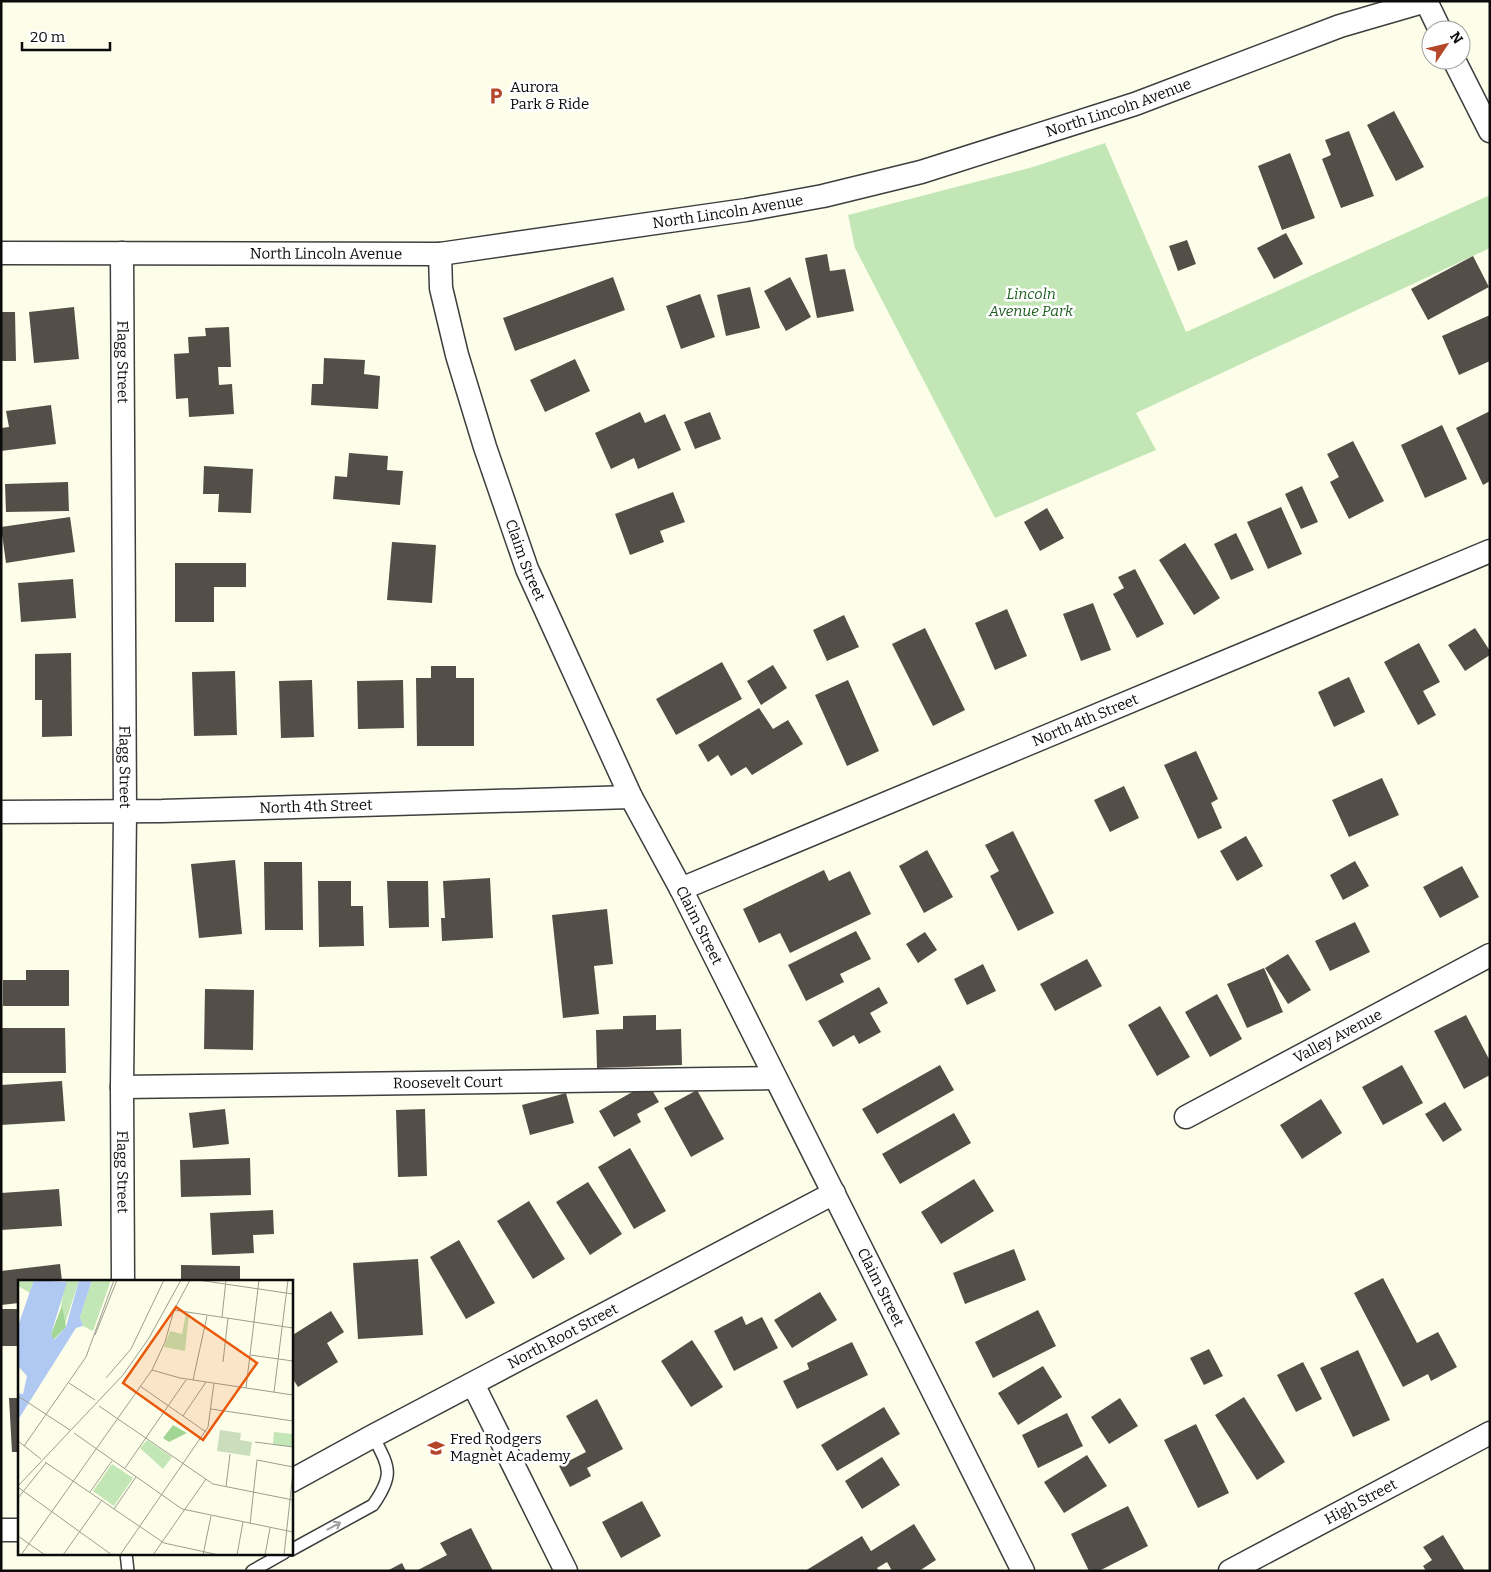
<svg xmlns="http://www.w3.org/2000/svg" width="1491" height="1572" font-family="Bitter,serif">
	<rect width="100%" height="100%" fill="#fdfee9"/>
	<path fill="#c2e6b5" d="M 1105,143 L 1186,332 L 1490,195 L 1490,248 L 1136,413 L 1156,450 L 995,518 L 855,248 L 848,215 L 1033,167 Z"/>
	<path fill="#534f48" d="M 1394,111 L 1424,167 L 1396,181 L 1367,125 Z
		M 1349,131 L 1374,196 L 1341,208 L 1322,159 L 1331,155 L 1325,140 Z
		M 1290,153 L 1315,218 L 1282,230 L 1258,166 Z
		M 1286,233 L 1303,264 L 1274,279 L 1257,248 Z
		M 1187,240 L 1196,264 L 1178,271 L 1169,246 Z
		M 827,254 L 830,271 L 845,269 L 854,311 L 817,318 L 805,258 Z
		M 1473,256 L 1489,287 L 1428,320 L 1411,289 Z
		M 613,277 L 625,310 L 515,351 L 503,318 Z
		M 790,277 L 811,317 L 786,331 L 764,291 Z
		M 750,287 L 760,328 L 726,336 L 717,295 Z
		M 700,294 L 715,337 L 681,349 L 666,306 Z
		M 74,307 L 79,359 L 34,363 L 29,312 Z
		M 1,312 L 15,312 L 16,361 L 1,361 Z
		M 1490,315 L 1490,361 L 1459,375 L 1442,336 Z
		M 229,327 L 231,367 L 218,367 L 219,385 L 232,384 L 234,414 L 189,417 L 188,398 L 176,399 L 174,354 L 189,353 L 188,337 L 206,336 L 205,328 Z
		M 324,358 L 365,360 L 364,374 L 380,376 L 378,409 L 311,405 L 312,384 L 323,384 Z
		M 575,359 L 590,391 L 545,412 L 530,380 Z
		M 51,405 L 56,444 L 1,451 L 1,428 L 9,427 L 6,411 Z
		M 1490,411 L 1490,481 L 1483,485 L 1456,428 Z
		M 640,412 L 645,423 L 665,414 L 681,450 L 638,469 L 634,458 L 611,469 L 595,433 Z
		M 710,412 L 721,439 L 695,449 L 684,422 Z
		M 1442,425 L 1467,479 L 1425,498 L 1401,445 Z
		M 1353,441 L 1384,501 L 1349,519 L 1330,482 L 1339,477 L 1327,454 Z
		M 349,453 L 388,456 L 387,470 L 403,471 L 400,505 L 333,499 L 335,476 L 347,477 Z
		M 204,466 L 253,469 L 251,513 L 218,512 L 219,494 L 203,494 Z
		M 68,482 L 69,511 L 6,512 L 5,484 Z
		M 1302,486 L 1318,522 L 1301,529 L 1285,494 Z
		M 673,492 L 685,522 L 660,531 L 664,542 L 630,555 L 615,514 Z
		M 1281,507 L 1302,554 L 1268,569 L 1247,522 Z
		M 1047,508 L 1064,538 L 1040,551 L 1024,522 Z
		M 70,517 L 75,552 L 6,563 L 1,527 Z
		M 1236,533 L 1254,570 L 1231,580 L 1214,544 Z
		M 392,542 L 436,545 L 432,603 L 387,600 Z
		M 1185,543 L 1220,598 L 1194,615 L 1159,560 Z
		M 175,563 L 246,563 L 246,587 L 214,587 L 214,622 L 175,622 Z
		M 1135,569 L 1164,624 L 1137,638 L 1113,594 L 1124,588 L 1118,577 Z
		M 73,579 L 76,618 L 21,622 L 18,583 Z
		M 1093,603 L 1111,650 L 1081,661 L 1063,614 Z
		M 1007,609 L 1027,656 L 995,670 L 975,623 Z
		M 844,615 L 859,647 L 827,661 L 813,630 Z
		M 925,628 L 965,710 L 933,726 L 892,644 Z
		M 1475,628 L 1490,651 L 1490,655 L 1465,671 L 1448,645 Z
		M 1419,643 L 1440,682 L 1423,691 L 1436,715 L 1418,725 L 1384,662 Z
		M 71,653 L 72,736 L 42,737 L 42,700 L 35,700 L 35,654 Z
		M 722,662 L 742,699 L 676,735 L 656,699 Z
		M 773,665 L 787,688 L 761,705 L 747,681 Z
		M 431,666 L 456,666 L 456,678 L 474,678 L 474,746 L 417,746 L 416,678 L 431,678 Z
		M 235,671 L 237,735 L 194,736 L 192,672 Z
		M 1349,677 L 1365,712 L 1334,727 L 1318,692 Z
		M 312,680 L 314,737 L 281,738 L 279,681 Z
		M 403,680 L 404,728 L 358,729 L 357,681 Z
		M 848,680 L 879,751 L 847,766 L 815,695 Z
		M 759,708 L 773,729 L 788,720 L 803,744 L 752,775 L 746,767 L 731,776 L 718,755 L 708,762 L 698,745 Z
		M 1196,751 L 1218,799 L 1211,803 L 1222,828 L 1198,839 L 1164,765 Z
		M 1382,778 L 1399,815 L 1349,837 L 1332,800 Z
		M 1124,786 L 1139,818 L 1110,832 L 1094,800 Z
		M 1013,831 L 1054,913 L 1018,931 L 990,876 L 999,871 L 985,845 Z
		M 1246,836 L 1263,866 L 1237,881 L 1220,851 Z
		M 927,850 L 953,897 L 924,913 L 899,866 Z
		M 235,860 L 242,934 L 199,938 L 191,864 Z
		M 1355,861 L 1369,886 L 1343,900 L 1330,875 Z
		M 264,862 L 302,862 L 303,930 L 265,930 Z
		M 1462,866 L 1479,897 L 1440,918 L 1423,887 Z
		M 824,870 L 829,881 L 850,871 L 871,914 L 790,953 L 780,933 L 759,943 L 743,909 Z
		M 490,878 L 493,938 L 442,941 L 441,918 L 445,918 L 443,881 Z
		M 318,881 L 351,881 L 351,906 L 363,906 L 364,946 L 319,947 Z
		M 387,881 L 428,881 L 429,927 L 389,928 Z
		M 607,909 L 613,964 L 594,966 L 599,1014 L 563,1018 L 552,915 Z
		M 1355,922 L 1370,952 L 1330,971 L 1315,941 Z
		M 856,931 L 871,959 L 840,974 L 844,982 L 806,1001 L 788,965 Z
		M 925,932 L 937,950 L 918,963 L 906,944 Z
		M 1288,954 L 1311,990 L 1288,1004 L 1265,968 Z
		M 1087,959 L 1102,986 L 1055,1011 L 1040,984 Z
		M 983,964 L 996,991 L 967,1005 L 954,979 Z
		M 1264,968 L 1283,1012 L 1247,1028 L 1227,984 Z
		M 26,970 L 69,970 L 69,1006 L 3,1006 L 3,980 L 26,980 Z
		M 879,987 L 888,1003 L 870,1013 L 881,1032 L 859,1044 L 854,1035 L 833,1047 L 818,1021 Z
		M 205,989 L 254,990 L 253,1050 L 204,1049 Z
		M 1217,994 L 1242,1039 L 1210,1057 L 1185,1012 Z
		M 1160,1006 L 1190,1057 L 1157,1076 L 1128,1025 Z
		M 656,1015 L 656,1030 L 681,1029 L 682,1065 L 597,1068 L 596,1030 L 623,1029 L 623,1016 Z
		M 1466,1015 L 1490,1061 L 1490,1075 L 1464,1089 L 1434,1031 Z
		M 1,1028 L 65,1028 L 66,1073 L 1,1073 Z
		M 940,1065 L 954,1090 L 877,1134 L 862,1109 Z
		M 1402,1065 L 1423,1103 L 1383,1125 L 1362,1087 Z
		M 62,1081 L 65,1121 L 1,1125 L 1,1085 Z
		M 648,1083 L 659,1102 L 637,1114 L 641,1122 L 614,1137 L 599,1111 Z
		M 697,1090 L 724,1139 L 691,1157 L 664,1108 Z
		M 566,1093 L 574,1123 L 530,1135 L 522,1105 Z
		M 1321,1099 L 1342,1133 L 1302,1159 L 1280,1125 Z
		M 1445,1102 L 1462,1130 L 1443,1142 L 1425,1114 Z
		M 225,1109 L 229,1144 L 193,1148 L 189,1113 Z
		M 425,1109 L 427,1176 L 398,1177 L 396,1110 Z
		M 954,1113 L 971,1143 L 900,1184 L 882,1154 Z
		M 630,1148 L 666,1211 L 634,1229 L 598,1167 Z
		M 250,1158 L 251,1195 L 181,1197 L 180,1160 Z
		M 974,1179 L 994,1211 L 941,1244 L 921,1212 Z
		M 588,1182 L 622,1234 L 590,1255 L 556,1202 Z
		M 59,1189 L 62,1226 L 1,1230 L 1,1193 Z
		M 529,1201 L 565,1259 L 533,1279 L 497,1221 Z
		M 273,1210 L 274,1234 L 253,1235 L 254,1253 L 212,1255 L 210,1213 Z
		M 459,1240 L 495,1303 L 466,1319 L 430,1257 Z
		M 1014,1249 L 1026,1280 L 965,1304 L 953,1273 Z
		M 418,1259 L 423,1335 L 358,1339 L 353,1263 Z
		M 60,1264 L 62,1281 L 19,1281 L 19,1303 L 1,1305 L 1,1271 Z
		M 181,1265 L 240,1266 L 240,1281 L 181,1281 Z
		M 1383,1278 L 1417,1343 L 1438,1332 L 1457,1367 L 1431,1381 L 1428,1374 L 1403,1387 L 1354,1293 Z
		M 820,1292 L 837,1320 L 792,1348 L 774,1320 Z
		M 1,1309 L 19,1309 L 19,1346 L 1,1346 Z
		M 1038,1310 L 1056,1346 L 993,1378 L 975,1342 Z
		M 331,1311 L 344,1332 L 327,1343 L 338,1362 L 298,1387 L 291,1376 L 291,1336 Z
		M 742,1316 L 746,1325 L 762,1317 L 778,1348 L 734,1371 L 714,1331 Z
		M 692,1340 L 723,1387 L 691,1407 L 661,1361 Z
		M 852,1342 L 868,1375 L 797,1409 L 783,1381 L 809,1369 L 807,1363 Z
		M 1209,1349 L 1223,1376 L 1204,1385 L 1190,1358 Z
		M 1358,1350 L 1390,1420 L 1353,1437 L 1320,1368 Z
		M 1303,1362 L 1322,1399 L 1296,1412 L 1277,1375 Z
		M 1043,1366 L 1062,1397 L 1018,1425 L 998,1393 Z
		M 1244,1397 L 1285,1462 L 1257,1480 L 1215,1415 Z
		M 9,1398 L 19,1398 L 19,1452 L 12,1452 Z
		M 1120,1398 L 1138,1426 L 1109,1444 L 1091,1417 Z
		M 597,1399 L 623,1449 L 587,1468 L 591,1476 L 570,1487 L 559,1466 L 586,1452 L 566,1416 Z
		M 884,1407 L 900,1434 L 837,1471 L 821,1445 Z
		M 1067,1413 L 1083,1446 L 1038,1468 L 1022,1435 Z
		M 1196,1424 L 1229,1493 L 1198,1508 L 1164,1440 Z
		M 1087,1455 L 1107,1486 L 1064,1513 L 1044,1482 Z
		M 882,1457 L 900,1485 L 862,1509 L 845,1481 Z
		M 642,1501 L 661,1536 L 621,1558 L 602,1522 Z
		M 1128,1506 L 1148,1546 L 1099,1571 L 1089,1571 L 1071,1534 Z
		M 914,1524 L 936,1560 L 919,1571 L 892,1571 L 887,1562 L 877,1568 L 879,1571 L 805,1571 L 862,1536 L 871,1551 Z
		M 471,1528 L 493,1571 L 416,1571 L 447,1555 L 440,1543 Z
		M 1443,1535 L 1465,1571 L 1426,1571 L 1423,1566 L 1432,1560 L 1423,1547 Z
		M 402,1563 L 406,1571 L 387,1571 Z"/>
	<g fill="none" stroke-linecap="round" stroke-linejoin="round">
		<g stroke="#3e3e3e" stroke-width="14">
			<path id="lane" d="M 291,1550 L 373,1505 C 395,1474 389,1467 373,1436
				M 126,1553 L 128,1571
				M 252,1571 L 284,1553"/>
		</g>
		<g stroke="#3e3e3e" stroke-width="25">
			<g id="street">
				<path d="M 1426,1 L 1440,30"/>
				<path d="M 1454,60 L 1490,131"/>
				<path id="s1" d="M 1,253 L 440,254 L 746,210 L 823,196 L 921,172 L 1135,104 L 1340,26 L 1426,1"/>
				<path id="s2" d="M 122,253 L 125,812 L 122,1087 L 123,1281"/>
				<path id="s3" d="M 440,254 L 441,288 L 457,355 L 485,447 L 527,569 L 631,797 L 681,889 L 1023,1571"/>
				<path id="s4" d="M 1,812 L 162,811 L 631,797"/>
				<path id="s5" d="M 681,889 L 1490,551"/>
				<path id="s6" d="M 122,1087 L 775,1078"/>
				<path id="s7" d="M 1186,1117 L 1490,955"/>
				<path d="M 473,1384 L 566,1571"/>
				<path id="s8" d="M 291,1481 L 373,1436 L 834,1193"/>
				<path d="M 1,1530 L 19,1530"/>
				<path id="s9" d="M 1230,1571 L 1490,1433"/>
			</g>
		</g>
		<use href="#lane" stroke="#fff" stroke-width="11"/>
		<use href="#street" stroke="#fff" stroke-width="22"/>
	</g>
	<defs><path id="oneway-shaft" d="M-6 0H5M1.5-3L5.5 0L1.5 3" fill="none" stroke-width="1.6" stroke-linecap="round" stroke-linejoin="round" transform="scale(1.25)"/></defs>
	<use stroke="#9d9d9d" href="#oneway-shaft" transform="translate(334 1526) rotate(-28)"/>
	<defs>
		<g id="parking-bare" transform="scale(1.35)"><path d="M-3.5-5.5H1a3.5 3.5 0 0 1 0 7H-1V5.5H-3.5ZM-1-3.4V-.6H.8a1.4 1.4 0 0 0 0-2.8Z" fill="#b44729" stroke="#fff" stroke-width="2.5" paint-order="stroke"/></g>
		<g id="school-bare" transform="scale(1.35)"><path d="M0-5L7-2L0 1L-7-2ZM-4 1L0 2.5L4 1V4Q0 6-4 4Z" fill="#b44729" stroke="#fff" stroke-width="2.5" paint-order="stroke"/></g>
	</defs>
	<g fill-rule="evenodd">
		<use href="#parking-bare" x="496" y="96"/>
		<use href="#school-bare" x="436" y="1448"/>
	</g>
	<g text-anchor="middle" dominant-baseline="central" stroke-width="5" stroke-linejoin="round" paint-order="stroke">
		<g font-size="15" fill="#0b0b0b" stroke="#fff" text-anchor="start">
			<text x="510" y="87">Aurora<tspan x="510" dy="17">Park &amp; Ride</tspan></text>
			<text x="450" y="1439">Fred Rodgers<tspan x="450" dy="17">Magnet Academy</tspan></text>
		</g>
		<g font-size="15" fill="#0b0b0b" stroke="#fff">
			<text stroke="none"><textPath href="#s1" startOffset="1135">North Lincoln Avenue</textPath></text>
			<text stroke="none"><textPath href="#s1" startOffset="730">North Lincoln Avenue</textPath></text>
			<text stroke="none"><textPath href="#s1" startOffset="325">North Lincoln Avenue</textPath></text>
			<text stroke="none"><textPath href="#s2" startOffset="109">Flagg Street</textPath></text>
			<text stroke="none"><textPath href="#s3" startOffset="319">Claim Street</textPath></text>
			<text stroke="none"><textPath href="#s5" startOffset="438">North 4th Street</textPath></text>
			<text stroke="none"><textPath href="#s2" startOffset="514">Flagg Street</textPath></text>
			<text stroke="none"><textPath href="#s4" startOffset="315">North 4th Street</textPath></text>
			<text stroke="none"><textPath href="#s3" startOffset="724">Claim Street</textPath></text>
			<text stroke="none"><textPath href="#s7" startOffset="172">Valley Avenue</textPath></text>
			<text stroke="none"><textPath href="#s6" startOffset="326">Roosevelt Court</textPath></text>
			<text stroke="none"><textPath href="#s2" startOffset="919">Flagg Street</textPath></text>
			<text stroke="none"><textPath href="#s3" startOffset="1129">Claim Street</textPath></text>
			<text stroke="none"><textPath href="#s8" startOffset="308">North Root Street</textPath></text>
			<text stroke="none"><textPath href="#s9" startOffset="148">High Street</textPath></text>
		</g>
		<g font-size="15" font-style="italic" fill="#1f5f22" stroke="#fff">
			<text x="1031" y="294">Lincoln<tspan x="1031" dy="17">Avenue Park</tspan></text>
		</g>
	</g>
	<g transform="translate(18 1280)">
		<rect width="275" height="275" fill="#fdfee9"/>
		<path d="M 0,0 L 16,0 L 12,13 L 0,6 ZM 48,0 L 61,0 L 47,44 L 43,26 ZM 74,0 L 93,0 L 75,51 L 65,46 L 62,37 ZM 168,33 L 171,34 L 167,71 L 146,67 L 152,51 L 164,54 ZM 256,152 L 275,154 L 275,167 L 255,164 ZM 129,160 L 154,177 L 145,189 L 122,168 ZM 94,184 L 115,198 L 96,226 L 75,211 Z" fill="#c2e6b5"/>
		<path d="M 44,26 L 48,47 L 35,60 L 33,54 ZM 155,145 L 169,153 L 151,162 L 145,158 Z" fill="#a2d695"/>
		<path d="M 202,150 L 223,153 L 222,160 L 234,162 L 232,176 L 199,171 Z" fill="#cadebd"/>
		<path d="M 16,0 L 49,2 L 33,54 L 36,60 L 48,47 L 61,0 L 74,0 L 62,37 L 65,46 L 58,48 L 0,140 L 0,113 L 5,114 L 9,96 L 0,86 L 0,46 Z" fill="#b0c9f3"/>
		<path fill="none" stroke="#9c9d90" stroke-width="1" d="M 180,0 L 275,14M 156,30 L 275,48M 204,37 L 208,0M 77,55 L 99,0M 232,75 L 275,81M 205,82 L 210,38M 134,90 L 162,98 L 275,115M 88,98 L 113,69 L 146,0M 175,100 L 189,36M 51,103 L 77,120M 122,106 L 188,152M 228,108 L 241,0M 256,112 L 270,0M 0,116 L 52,150M 81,126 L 195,204 L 275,220M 193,129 L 275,141M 165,136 L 188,102M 56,153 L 164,229 L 275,252M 0,161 L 23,179M 237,162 L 275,167M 6,166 L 68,77 L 96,0M 27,182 L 146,263 L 201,275M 107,188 L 168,100M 0,206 L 105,95 L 131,58 L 163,0M 208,207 L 212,174M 1,208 L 94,275M 72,212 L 94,181M 0,218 L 28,183M 96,229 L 118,197M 232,244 L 239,180 L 275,187M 0,256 L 27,275M 3,275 L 134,90 L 147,62 L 156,30 L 172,0M 45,275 L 84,220M 102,275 L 190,147 L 196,103M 135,275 L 188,199M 185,275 L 193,236M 219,275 L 225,242M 247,275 L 252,248M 266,275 L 275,192"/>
		<path fill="#e8590c" fill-opacity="0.15" stroke="#e8590c" stroke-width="2.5" d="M 158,27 L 239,83 L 185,160 L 105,103 Z"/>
		<rect width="275" height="275" fill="none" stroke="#0b0b0b" stroke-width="2.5"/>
	</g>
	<rect width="1491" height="1572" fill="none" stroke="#0b0b0b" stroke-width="5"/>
	<g transform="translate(1446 45) rotate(55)"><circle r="24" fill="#ffffff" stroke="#9d9d9d"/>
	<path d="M0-4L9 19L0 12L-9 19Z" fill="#b44729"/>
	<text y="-8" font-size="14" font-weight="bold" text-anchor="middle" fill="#0b0b0b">N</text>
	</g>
	<path d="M22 42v8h88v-8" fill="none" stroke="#0b0b0b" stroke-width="2.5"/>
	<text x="30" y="42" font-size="15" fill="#0b0b0b" stroke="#ffffff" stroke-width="4" paint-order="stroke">20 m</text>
</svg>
